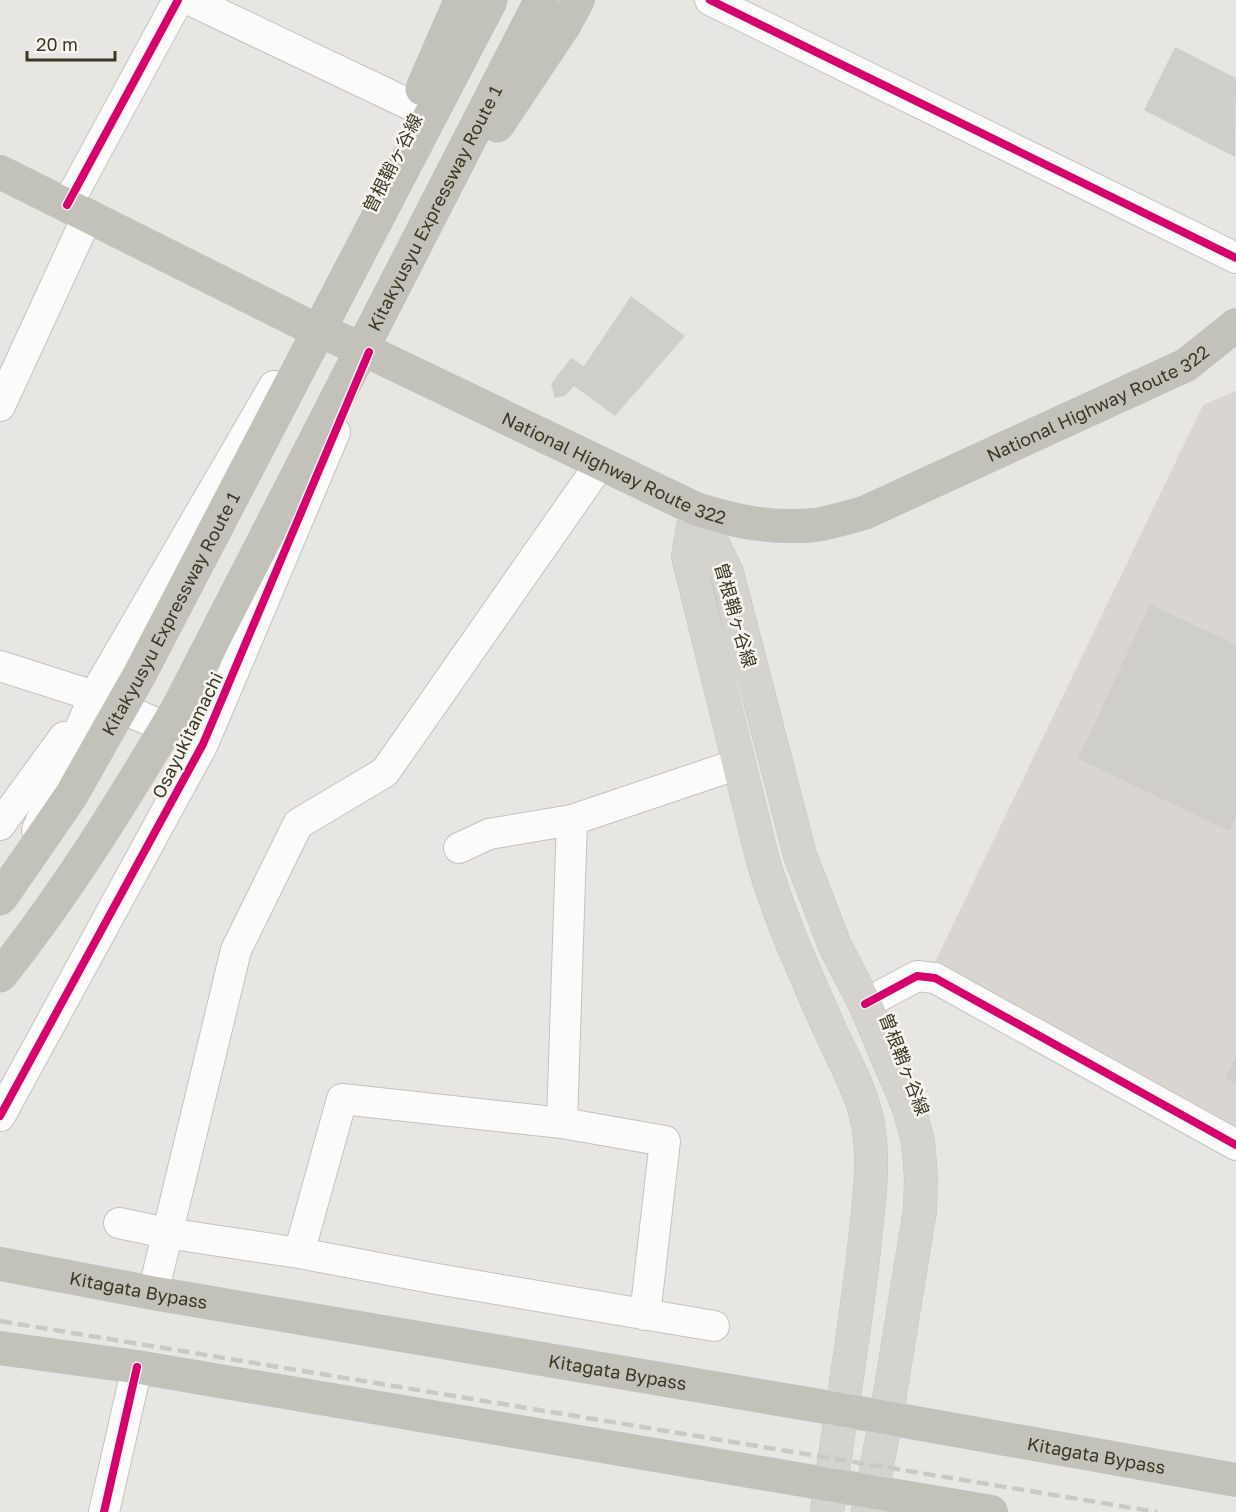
<svg xmlns="http://www.w3.org/2000/svg" width="1236" height="1512" font-family="'Golos Text','Noto Sans JP',sans-serif">
	<rect width="100%" height="100%" fill="#e8e6e3"/>
	<path fill="#d9d6d1" d="M 1236,391 L 1236,1134 L 935,962 L 1203,405 Z"/>
	<path fill="#cfceca" d="M 1175,47 L 1236,78 L 1235,157 L 1144,110 Z
		M 631,296 L 685,336 L 615,416 L 574,386 L 565,396 L 555,398 L 551,384 L 571,358 L 584,366 Z
		M 1150,604 L 1236,645 L 1236,817 L 1230,831 L 1078,759 Z
		M 1236,1057 L 1236,1083 L 1225,1078 Z"/>
	<g fill="none" stroke-linecap="round" stroke-linejoin="round">
		<g stroke="#c4c2bf" stroke-width="32">
			<path id="minor" d="M 190,0 L 419,109
				M 710,0 L 1236,258
				M 67,205 L 178,0
				M 0,406 L 88,215
				M 0,666 L 94,696 L 203,744
				M 0,825 L 64,737
				M 37,830 L 94,696 L 274,386
				M 459,848 L 489,834 L 572,820 L 738,764
				M 865,1004 L 917,976 L 935,978 L 1236,1145
				M 0,1116 L 203,744 L 335,432
				M 562,1123 L 665,1141 L 645,1315
				M 119,1223 L 166,1233 L 299,1253 L 437,1279 L 714,1326
				M 299,1253 L 342,1099 L 562,1123 L 572,820
				M 153,1293 L 236,950 L 298,824 L 385,772 L 600,464
				M 104,1512 L 137,1367"/>
		</g>
		<g stroke="#c4c3bc" stroke-width="34">
			<path id="major" d="M 696,509 L 727,573 L 800,855 L 835,946 L 865,1004 L 909,1108 L 918,1142 L 921,1176 L 920,1210 L 886,1418 L 868,1512
				M 696,509 L 688,556 L 762,857 C 779,917 805,973 830,1030 C 843,1059 860,1088 867,1119 C 876,1162 868,1207 864,1250 C 854,1338 839,1425 827,1512"/>
		</g>
		<g stroke="#c4c3bc" stroke-width="34">
			<g id="highway">
				<path d="M 565,24 L 578,0"/>
				<path id="s1" d="M 0,172 L 308,326 L 369,352 L 696,509 C 736,522 772,529 815,525 C 831,523 848,517 864,513 L 1186,365 L 1236,325"/>
				<path id="s2" d="M 0,1264 L 153,1293 L 843,1410 L 1236,1480"/>
				<path d="M 0,1348 L 137,1367 L 991,1512"/>
			</g>
		</g>
		<use href="#minor" stroke="#fcfbfb" stroke-width="30"/>
		<use href="#major" stroke="#d5d3cd" stroke-width="33"/>
		<use href="#highway" stroke="#c2c1ba" stroke-width="33"/>
		<path stroke="#cac9c6" stroke-width="4.5" stroke-dasharray="12 6" stroke-linecap="butt" d="M 0,1321 L 1157,1512"/>
		<g stroke="#c4c3bc" stroke-width="34" stroke-linecap="butt">
			<g id="highway-bridge">
				<path d="M 422,89 L 461,0"/>
				<path d="M 497,126 L 565,24"/>
				<path id="s3" d="M 0,899 L 71,796 L 140,674 L 491,0"/>
				<path id="s4" d="M 0,976 C 67,892 122,802 177,710 L 541,0"/>
			</g>
		</g>
		<use href="#highway-bridge" stroke="#c2c1ba" stroke-width="33"/>
		<g stroke="#f7f5f1" stroke-width="11">
			<path id="cycleway" d="M 710,0 L 1236,258
				M 67,205 L 178,0
				M 865,1004 L 917,976 L 935,978 L 1236,1145
				M 0,1116 L 203,744 L 369,352
				M 104,1512 L 137,1367"/>
		</g>
		<use href="#cycleway" stroke="#d6006c" stroke-width="8"/>
	</g>
	<g text-anchor="middle" dominant-baseline="central" stroke-width="5" stroke-linejoin="round" paint-order="stroke">
		<g font-size="18" fill="#3a3722" stroke="#f7f5f1">
			<text transform="translate(392 163) rotate(-63)">曽根鞘ヶ谷線</text>
			<text stroke="none"><textPath href="#s4" startOffset="884">Kitakyusyu Expressway Route 1</textPath></text>
			<text stroke="none"><textPath href="#s1" startOffset="1203">National Highway Route 322</textPath></text>
			<text stroke="none"><textPath href="#s1" startOffset="682">National Highway Route 322</textPath></text>
			<text stroke="none"><textPath href="#s3" startOffset="333">Kitakyusyu Expressway Route 1</textPath></text>
			<text transform="translate(736 615) rotate(74)">曽根鞘ヶ谷線</text>
			<text transform="translate(187 735) rotate(-64)">Osayukitamachi</text>
			<text transform="translate(905 1064) rotate(69)">曽根鞘ヶ谷線</text>
			<text stroke="none"><textPath href="#s2" startOffset="141">Kitagata Bypass</textPath></text>
			<text stroke="none"><textPath href="#s2" startOffset="627">Kitagata Bypass</textPath></text>
			<text stroke="none"><textPath href="#s2" startOffset="1113">Kitagata Bypass</textPath></text>
		</g>
	</g>
	<path d="M27 51v9h88v-9" fill="none" stroke="#3a3722" stroke-width="3"/>
	<text x="36" y="51" font-size="18" fill="#3a3722" stroke="#f7f5f1" stroke-width="4.5" paint-order="stroke">20 m</text>
</svg>
